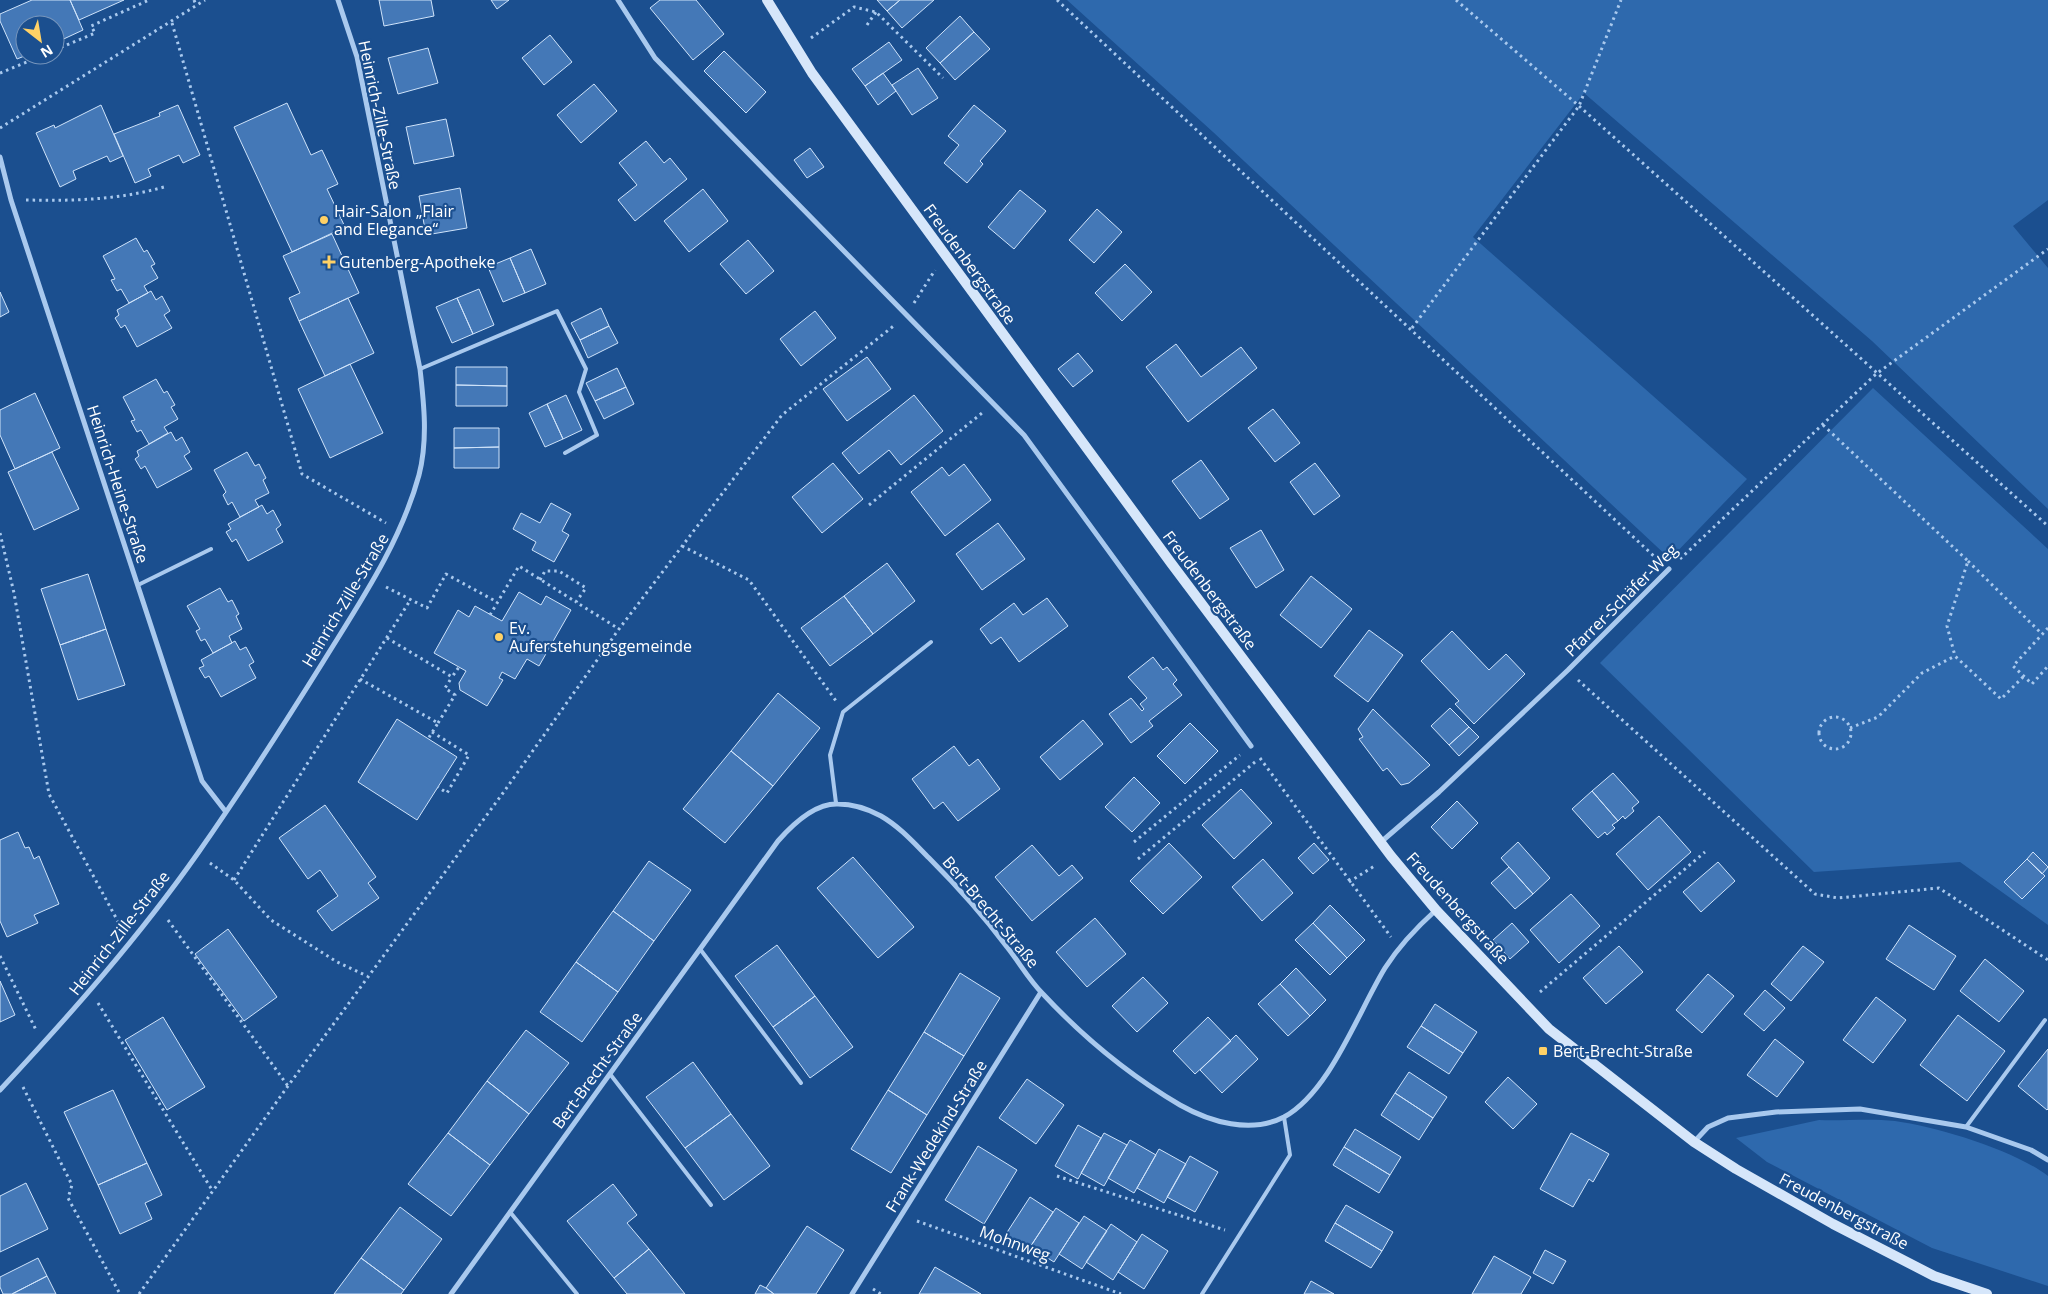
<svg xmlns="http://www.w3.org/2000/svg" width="2048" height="1294" font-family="'Open Sans',sans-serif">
	<rect width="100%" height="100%" fill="#1b4f8f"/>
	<path fill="#2e69ad" d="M 1067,0 L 2048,0 L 2048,200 L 2013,226 L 2048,268 L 2048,509 L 1872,341 L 1584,93 L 1473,237 L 1747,479 L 1670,559 L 1213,132 Z
		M 1873,388 L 2048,549 L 2048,925 L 1960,862 L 1814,872 L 1600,663 Z
		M 1819,1120 C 1843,1121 1870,1118 1895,1121 C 1938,1127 2014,1150 2048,1176 L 2048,1286 L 1932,1248 L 1767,1162 L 1736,1138 Z"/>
	<path fill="#4478b7" stroke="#cfe3fa" d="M 32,0 L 70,0 L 83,30 L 55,43 L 55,25 L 25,25 L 27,55 L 17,59 L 0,21 L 0,14 Z
		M 70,0 L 124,0 L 79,20 Z
		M 379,0 L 431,0 L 434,16 L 384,26 Z
		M 491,0 L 509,0 L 497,9 Z
		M 660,0 L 696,0 L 724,34 L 693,60 L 650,8 Z
		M 877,0 L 900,0 L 887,11 Z
		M 900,0 L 934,0 L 902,28 L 887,11 Z
		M 960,16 L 974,32 L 940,63 L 926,48 Z
		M 974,32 L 990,49 L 955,80 L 940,63 Z
		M 550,35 L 572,62 L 544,85 L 522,58 Z
		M 889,42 L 902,60 L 865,86 L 852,69 Z
		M 428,48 L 438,83 L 398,94 L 388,58 Z
		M 724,51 L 766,92 L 746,113 L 704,71 Z
		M 918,68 L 938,98 L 912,115 L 892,85 Z
		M 883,73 L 896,91 L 878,105 L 865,86 Z
		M 594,84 L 617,111 L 581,143 L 557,115 Z
		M 287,103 L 311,155 L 322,150 L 338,184 L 327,189 L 345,227 L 292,252 L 234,127 Z
		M 101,105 L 123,156 L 110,162 L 107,156 L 73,171 L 76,179 L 60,187 L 36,133 L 54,125 L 55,128 Z
		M 178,105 L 200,155 L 183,163 L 179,155 L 148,169 L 151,176 L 135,183 L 114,134 L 160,116 L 159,113 Z
		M 974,105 L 1006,131 L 980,161 L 983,164 L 967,183 L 944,163 L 959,145 L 948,136 Z
		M 446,119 L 454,156 L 414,164 L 406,127 Z
		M 646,141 L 664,163 L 670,158 L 687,179 L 635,221 L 618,200 L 637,185 L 619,163 Z
		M 810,148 L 824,167 L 807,178 L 794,160 Z
		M 460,188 L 467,228 L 426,235 L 419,196 Z
		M 703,189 L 728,221 L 689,252 L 664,221 Z
		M 1020,190 L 1046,211 L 1014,249 L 988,227 Z
		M 1097,209 L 1122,232 L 1094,263 L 1069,240 Z
		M 332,234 L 359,293 L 299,321 L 289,298 L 300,293 L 283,256 Z
		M 136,238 L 144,252 L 147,250 L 155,264 L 151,266 L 158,278 L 144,286 L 148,293 L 129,303 L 121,289 L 117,291 L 111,280 L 115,279 L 103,256 Z
		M 748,240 L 774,271 L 746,294 L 720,264 Z
		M 531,249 L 546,284 L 525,293 L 510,258 Z
		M 510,258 L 525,293 L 503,302 L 488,267 Z
		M 1125,264 L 1152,292 L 1122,321 L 1095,293 Z
		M 479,289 L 494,325 L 473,334 L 457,298 Z
		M 151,291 L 156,300 L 162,296 L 170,311 L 164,315 L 172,328 L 137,347 L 125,325 L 121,328 L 115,318 L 119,315 L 117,310 Z
		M 0,292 L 9,312 L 0,317 Z
		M 348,298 L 374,353 L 325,376 L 299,321 Z
		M 457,298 L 473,334 L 452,343 L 436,307 Z
		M 601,308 L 609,326 L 580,340 L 571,323 Z
		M 815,311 L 836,338 L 801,366 L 780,339 Z
		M 609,326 L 618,343 L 588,358 L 580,340 Z
		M 1176,344 L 1201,377 L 1241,347 L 1257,368 L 1188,422 L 1146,367 Z
		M 1078,353 L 1093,371 L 1073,387 L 1058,369 Z
		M 867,357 L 891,389 L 847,421 L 823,389 Z
		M 350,364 L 383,433 L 330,458 L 298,389 Z
		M 456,367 L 507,367 L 507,386 L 456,385 Z
		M 617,368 L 626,387 L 595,401 L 586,383 Z
		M 156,379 L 164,393 L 167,391 L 175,405 L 171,407 L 178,419 L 164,427 L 168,433 L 149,444 L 141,430 L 137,432 L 131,421 L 135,420 L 123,397 Z
		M 456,385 L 507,386 L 507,406 L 456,406 Z
		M 626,387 L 634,404 L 604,419 L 595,401 Z
		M 35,393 L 60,448 L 15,469 L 0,435 L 0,410 Z
		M 566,395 L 582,430 L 563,439 L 547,404 Z
		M 914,395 L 943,431 L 901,465 L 889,450 L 859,474 L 842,453 Z
		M 547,404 L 563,439 L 545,447 L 529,413 Z
		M 1273,409 L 1300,443 L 1275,462 L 1248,428 Z
		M 454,428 L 499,428 L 499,447 L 454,448 Z
		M 171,432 L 176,441 L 182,437 L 190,452 L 184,456 L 192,469 L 157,488 L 145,466 L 141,469 L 135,459 L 139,456 L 137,451 Z
		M 499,447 L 499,468 L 454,468 L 454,448 Z
		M 52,452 L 79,509 L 34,530 L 8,472 Z
		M 247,452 L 255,466 L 259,464 L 266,478 L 263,480 L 269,493 L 255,500 L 259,507 L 240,517 L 232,502 L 228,505 L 223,495 L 226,492 L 214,470 Z
		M 1201,460 L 1229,499 L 1200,519 L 1172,481 Z
		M 833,463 L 863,499 L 822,533 L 792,497 Z
		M 1315,463 L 1340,496 L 1314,515 L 1290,482 Z
		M 964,464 L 991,500 L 945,536 L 911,492 L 942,467 L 949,476 Z
		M 551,503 L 571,514 L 562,531 L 569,535 L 554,562 L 532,550 L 536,542 L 513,529 L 521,513 L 540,523 Z
		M 262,505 L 267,514 L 273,510 L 281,525 L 276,529 L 283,542 L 248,561 L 236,539 L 232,542 L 226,532 L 231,529 L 228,524 Z
		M 998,523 L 1025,559 L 982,590 L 956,554 Z
		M 1261,530 L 1284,570 L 1256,588 L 1230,548 Z
		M 887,563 L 915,601 L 873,634 L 844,596 Z
		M 88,574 L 106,629 L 60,645 L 41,589 Z
		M 1311,576 L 1352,609 L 1321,648 L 1280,615 Z
		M 220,588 L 228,602 L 232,600 L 239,614 L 236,616 L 242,629 L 229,636 L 232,643 L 213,653 L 205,639 L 201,641 L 196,631 L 200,629 L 187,606 Z
		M 519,592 L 541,605 L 546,596 L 571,610 L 539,666 L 527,659 L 515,679 L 502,672 L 499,678 L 503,680 L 487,706 L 460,690 L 459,683 L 466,671 L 434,653 L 458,610 L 469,617 L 475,606 L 502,621 Z
		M 844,596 L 873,634 L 830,666 L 801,628 Z
		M 1047,598 L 1068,626 L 1019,662 L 1001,637 L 991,644 L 980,629 L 1014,603 L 1023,615 Z
		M 106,629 L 125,685 L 78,700 L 60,645 Z
		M 1369,630 L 1403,655 L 1368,702 L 1334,676 Z
		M 1452,631 L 1489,670 L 1506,654 L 1525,674 L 1474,724 L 1455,704 L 1459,701 L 1421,661 Z
		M 235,641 L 240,650 L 246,647 L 254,662 L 249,665 L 256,678 L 221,697 L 209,676 L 205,678 L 199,668 L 204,666 L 201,660 Z
		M 1153,657 L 1163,670 L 1167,667 L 1177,680 L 1173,684 L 1182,695 L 1149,721 L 1153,726 L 1131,743 L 1109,714 L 1131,698 L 1142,711 L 1144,709 L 1140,704 L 1147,698 L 1128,677 Z
		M 778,693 L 820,728 L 773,786 L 731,751 Z
		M 1450,708 L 1469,727 L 1449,745 L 1431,726 Z
		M 1373,709 L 1430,765 L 1409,783 L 1401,785 L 1387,768 L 1383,771 L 1359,739 L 1363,737 L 1358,729 Z
		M 397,719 L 457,757 L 417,820 L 358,782 Z
		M 1083,720 L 1103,744 L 1060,780 L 1040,757 Z
		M 1190,723 L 1218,751 L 1185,784 L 1157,756 Z
		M 1469,727 L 1479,737 L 1459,756 L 1449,745 Z
		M 954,746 L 969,766 L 978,759 L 1000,789 L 958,821 L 943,802 L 934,809 L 912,779 Z
		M 731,751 L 773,786 L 725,843 L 683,809 Z
		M 1613,773 L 1639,802 L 1632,808 L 1634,811 L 1625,819 L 1623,816 L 1618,821 L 1592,791 Z
		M 1134,777 L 1160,803 L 1132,832 L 1105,807 Z
		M 1241,789 L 1272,823 L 1234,859 L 1202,825 Z
		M 1592,791 L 1618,821 L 1612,825 L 1615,828 L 1607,835 L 1605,832 L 1598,838 L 1572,809 Z
		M 1457,801 L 1478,823 L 1452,849 L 1431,827 Z
		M 325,805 L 376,877 L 368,883 L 379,898 L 332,931 L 317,911 L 338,896 L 320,870 L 308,879 L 279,838 Z
		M 1659,816 L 1691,852 L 1648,890 L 1616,854 Z
		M 18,832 L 25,848 L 29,847 L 34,859 L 39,856 L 59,904 L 34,915 L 38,923 L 7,937 L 0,921 L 0,840 Z
		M 1518,842 L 1550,878 L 1533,894 L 1501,858 Z
		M 1169,843 L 1202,877 L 1163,914 L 1130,881 Z
		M 1314,843 L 1329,860 L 1313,874 L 1298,858 Z
		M 1032,845 L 1059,876 L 1072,865 L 1083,878 L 1032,921 L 995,877 Z
		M 2033,852 L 2048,867 L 2042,874 L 2027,859 Z
		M 853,857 L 914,927 L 878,958 L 817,888 Z
		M 1263,859 L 1293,893 L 1262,921 L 1232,887 Z
		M 2027,859 L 2045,876 L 2022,899 L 2004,882 Z
		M 649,861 L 691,890 L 654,941 L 613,911 Z
		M 1718,862 L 1735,881 L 1701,912 L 1683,892 Z
		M 1509,867 L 1533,894 L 1515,909 L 1491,883 Z
		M 1571,894 L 1600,926 L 1559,963 L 1530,930 Z
		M 1330,905 L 1365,940 L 1347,958 L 1313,923 Z
		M 613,911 L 654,941 L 618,992 L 576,962 Z
		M 1095,918 L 1126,954 L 1087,987 L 1056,952 Z
		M 1313,923 L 1347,958 L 1330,975 L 1295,940 Z
		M 1512,923 L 1529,942 L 1510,959 L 1493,940 Z
		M 1909,925 L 1956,956 L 1934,990 L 1886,959 Z
		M 228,929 L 277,997 L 244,1021 L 195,954 Z
		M 777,945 L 815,996 L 773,1027 L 735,976 Z
		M 1619,946 L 1643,972 L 1606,1004 L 1583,978 Z
		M 1803,946 L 1824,962 L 1791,1001 L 1771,984 Z
		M 1985,959 L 2024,991 L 1999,1022 L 1960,991 Z
		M 576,962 L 618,992 L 582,1042 L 540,1012 Z
		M 1296,968 L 1326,1000 L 1310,1016 L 1280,984 Z
		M 960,973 L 1000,998 L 964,1056 L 924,1032 Z
		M 1708,974 L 1734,996 L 1702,1033 L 1676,1010 Z
		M 1143,977 L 1168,1003 L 1137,1032 L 1112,1006 Z
		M 0,981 L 15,1015 L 0,1022 Z
		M 1280,984 L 1310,1016 L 1288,1036 L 1258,1004 Z
		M 1765,990 L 1785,1008 L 1764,1031 L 1744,1014 Z
		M 815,996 L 853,1047 L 810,1078 L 773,1027 Z
		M 1876,997 L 1906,1020 L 1873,1063 L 1843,1040 Z
		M 1435,1004 L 1477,1032 L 1463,1053 L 1421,1026 Z
		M 1958,1015 L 2005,1051 L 1967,1101 L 1920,1065 Z
		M 163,1017 L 205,1087 L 167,1110 L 125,1040 Z
		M 1208,1017 L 1231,1041 L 1195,1074 L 1173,1051 Z
		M 1421,1026 L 1463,1053 L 1449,1074 L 1407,1047 Z
		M 526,1030 L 569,1063 L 529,1114 L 487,1081 Z
		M 924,1032 L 964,1056 L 927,1115 L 888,1090 Z
		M 1236,1035 L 1258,1059 L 1222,1093 L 1200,1070 Z
		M 1775,1039 L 1804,1062 L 1777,1097 L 1747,1075 Z
		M 2048,1049 L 2048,1109 L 2047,1110 L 2018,1086 Z
		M 693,1062 L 731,1114 L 685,1148 L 646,1097 Z
		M 1409,1072 L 1447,1097 L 1433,1118 L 1395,1093 Z
		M 1508,1077 L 1537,1104 L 1513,1129 L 1485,1102 Z
		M 1027,1079 L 1064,1105 L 1036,1144 L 999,1118 Z
		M 487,1081 L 529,1114 L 490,1165 L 448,1133 Z
		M 113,1090 L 147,1163 L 98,1185 L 64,1112 Z
		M 888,1090 L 927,1115 L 891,1173 L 851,1149 Z
		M 1395,1093 L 1433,1118 L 1419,1140 L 1381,1115 Z
		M 731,1114 L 770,1166 L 724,1200 L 685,1148 Z
		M 1078,1125 L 1101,1138 L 1078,1179 L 1055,1166 Z
		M 1355,1129 L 1401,1157 L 1390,1175 L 1344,1147 Z
		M 448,1133 L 490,1165 L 451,1216 L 408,1184 Z
		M 1104,1133 L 1127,1145 L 1104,1186 L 1081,1173 Z
		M 1571,1133 L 1609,1154 L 1593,1182 L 1589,1179 L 1573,1207 L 1540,1189 Z
		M 1130,1140 L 1156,1155 L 1134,1193 L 1108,1178 Z
		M 978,1146 L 1017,1170 L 984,1224 L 945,1200 Z
		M 1344,1147 L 1390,1175 L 1379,1193 L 1333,1165 Z
		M 1159,1149 L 1186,1164 L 1164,1203 L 1137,1188 Z
		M 1190,1156 L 1218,1172 L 1195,1212 L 1167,1197 Z
		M 147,1163 L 162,1195 L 145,1203 L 152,1219 L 120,1234 L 98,1185 Z
		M 26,1183 L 48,1229 L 0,1252 L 0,1196 Z
		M 613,1184 L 637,1215 L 627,1223 L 649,1249 L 614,1278 L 567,1221 Z
		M 1030,1197 L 1053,1212 L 1027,1252 L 1004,1237 Z
		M 1346,1205 L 1393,1232 L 1382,1251 L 1335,1223 Z
		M 400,1207 L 442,1239 L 404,1290 L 361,1258 Z
		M 1056,1208 L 1079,1223 L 1054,1262 L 1030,1247 Z
		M 1084,1216 L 1107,1231 L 1082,1269 L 1059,1254 Z
		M 1335,1223 L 1382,1251 L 1371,1268 L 1325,1241 Z
		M 1111,1224 L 1137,1242 L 1113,1280 L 1086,1262 Z
		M 807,1226 L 844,1250 L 816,1294 L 774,1294 L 766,1288 Z
		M 1142,1234 L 1168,1251 L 1144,1289 L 1118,1272 Z
		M 649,1249 L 685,1294 L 627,1294 L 614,1278 Z
		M 1545,1250 L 1566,1261 L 1553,1284 L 1533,1273 Z
		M 1494,1256 L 1531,1277 L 1521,1294 L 1472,1294 Z
		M 38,1258 L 47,1276 L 12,1294 L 3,1294 L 0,1287 L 0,1277 Z
		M 361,1258 L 404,1290 L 401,1294 L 334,1294 Z
		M 935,1267 L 981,1294 L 919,1294 Z
		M 47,1276 L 56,1294 L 12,1294 Z
		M 1311,1281 L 1334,1294 L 1304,1294 Z
		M 760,1285 L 766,1288 L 774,1294 L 755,1294 Z"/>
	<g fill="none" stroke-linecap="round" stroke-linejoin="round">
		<path stroke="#a9c9ee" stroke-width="3" stroke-dasharray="2.5 4" stroke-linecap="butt" d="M 194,0 L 196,5
			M 1057,0 L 1657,559
			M 1456,0 L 1579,106 L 2048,526
			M 172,23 L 302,474 L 386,523
			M 867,25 L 876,12
			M 811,38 L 854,7 L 876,12 L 943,78
			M 55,50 L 95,33 L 91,26 L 149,0
			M 0,73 L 44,55
			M 0,128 L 205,0
			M 26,200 C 74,201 118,200 164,187
			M 914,303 L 935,270
			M 1412,328 L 1579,106 L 1621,0
			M 1823,425 L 1968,561 L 1947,626 L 1955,656 L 2001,699 L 2024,676
			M 869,505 L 982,413
			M 0,533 L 14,593 L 49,794 L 122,929
			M 682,546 L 749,580 L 836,701
			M 1680,559 L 1876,374 L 2048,249
			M 1968,561 L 2042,634
			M 540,580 L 545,571 L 559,571 L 586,588 L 576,602 L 619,629
			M 386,587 L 427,608 L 446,574 L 497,602
			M 490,615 L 519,566 L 576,602
			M 2048,628 L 2013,666 L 2032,684 L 2048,666
			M 387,638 L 452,677 L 459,667
			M 360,679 L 438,723 L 428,739
			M 1578,680 L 1815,894 L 1838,898 L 1939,888 L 2048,960
			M1819 733a16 16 0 1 1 32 0a16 16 0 1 1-32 0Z
			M 438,723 L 455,695 L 445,688 L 452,677
			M 1850,728 L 1878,717 L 1922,673 L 1955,656
			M 432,732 L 469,755 L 447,793 L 438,787
			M 1260,758 L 1391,937
			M 1134,842 L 1240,755
			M 1138,859 L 1255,762
			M 210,863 L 234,880 L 271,920 L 337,962 L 367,976
			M 234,880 L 411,599
			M 1349,882 L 1376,865
			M 168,920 L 288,1086
			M 0,956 L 36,1030
			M 1540,992 L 1705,852
			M 98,1003 L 212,1190
			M 23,1087 L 72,1185 L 68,1198 L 120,1294
			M 1057,1176 L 1225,1230
			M 917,1221 L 1121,1294
			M 873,1289 L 881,1294
			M 139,1294 L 288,1086 L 503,793 L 619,629 L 782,415 L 896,324"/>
		<path stroke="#a9c9ee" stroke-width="4" d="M 420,369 L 557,311 L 586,369 L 579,392 L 597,435 L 565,453
			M 138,585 L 211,549
			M 836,803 L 830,755 L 843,712 L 931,642
			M 700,949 L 801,1083
			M 610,1074 L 711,1205
			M 1966,1127 L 2045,1020
			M 510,1212 L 577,1294
			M 1202,1294 L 1290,1155 L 1284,1117"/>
		<path stroke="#a9c9ee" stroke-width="5" d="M 618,0 L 655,58 L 1024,435 L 1251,746
			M 0,157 L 11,200 L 202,781 L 226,812
			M 1381,842 L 1439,792 L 1568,670 L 1669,569
			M 0,1090 C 70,1015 139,937 198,853 C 242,790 283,726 323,662 C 360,602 400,544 419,475 C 428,440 424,404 420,369 L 357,57 L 338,0
			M 1694,1142 L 1708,1127 L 1728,1118 L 1776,1112 L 1860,1109 L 1966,1127 L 2031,1150 L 2048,1160
			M 451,1294 L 778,841 C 792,825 814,803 838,804 C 852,804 868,809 881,816 C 900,827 914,843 929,858 C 957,886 983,915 1007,947 C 1019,962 1029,980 1043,994 C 1083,1037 1129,1075 1180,1105 C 1210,1122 1251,1134 1284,1117 C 1330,1092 1358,1012 1385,968 C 1399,946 1416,928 1436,910
			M 852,1294 L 1041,992"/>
		<path stroke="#d6e6fa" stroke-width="10" d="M 767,0 L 812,73 L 1171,563 L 1391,856 L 1436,910 L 1549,1029 L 1694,1142 L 1736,1169 L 1833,1224 L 1934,1276 L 1987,1294"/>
	</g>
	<g fill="#ffd166" stroke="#1b4f8f" stroke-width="2">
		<circle cx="324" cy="220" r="5"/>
		<path d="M326.5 254.5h5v5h5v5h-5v5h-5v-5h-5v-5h5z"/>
		<circle cx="499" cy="637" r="5"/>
		<rect x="1538" y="1046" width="10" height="10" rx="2.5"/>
	</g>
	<g text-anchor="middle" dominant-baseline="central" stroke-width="4.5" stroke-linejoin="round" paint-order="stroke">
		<g font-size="16" fill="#fff" stroke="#1b4f8f">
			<text transform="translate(380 115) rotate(78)">Heinrich-Zille-Straße</text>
			<text transform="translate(970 264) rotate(54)">Freudenbergstraße</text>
			<text transform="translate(118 484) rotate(72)">Heinrich-Heine-Straße</text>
			<text transform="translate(1210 590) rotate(53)">Freudenbergstraße</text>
			<text transform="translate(345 600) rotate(-59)">Heinrich-Zille-Straße</text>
			<text transform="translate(1621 600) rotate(-45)">Pfarrer-Schäfer-Weg</text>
			<text transform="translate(1458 908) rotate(48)">Freudenbergstraße</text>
			<text transform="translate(991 912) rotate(50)">Bert-Brecht-Straße</text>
			<text transform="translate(119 933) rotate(-52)">Heinrich-Zille-Straße</text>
			<text transform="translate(597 1070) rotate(-54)">Bert-Brecht-Straße</text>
			<text transform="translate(936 1136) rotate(-58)">Frank-Wedekind-Straße</text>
			<text transform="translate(1844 1211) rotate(28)">Freudenbergstraße</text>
			<text transform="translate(1015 1243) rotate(20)">Mohnweg</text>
		</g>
		<g font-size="16" fill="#fff" stroke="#1b4f8f" text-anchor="start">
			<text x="334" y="211">Hair-Salon „Flair<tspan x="334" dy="18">and Elegance“</tspan></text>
			<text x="339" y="262">Gutenberg-Apotheke</text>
			<text x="509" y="628">Ev.<tspan x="509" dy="18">Auferstehungsgemeinde</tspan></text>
			<text x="1553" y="1051">Bert-Brecht-Straße</text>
		</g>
	</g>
	<g transform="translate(40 40) rotate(149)"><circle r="24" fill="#1b4f8f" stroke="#7695bc"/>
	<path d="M0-4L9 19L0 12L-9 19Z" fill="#ffd166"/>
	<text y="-8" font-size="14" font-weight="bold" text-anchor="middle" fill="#ffffff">N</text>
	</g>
</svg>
